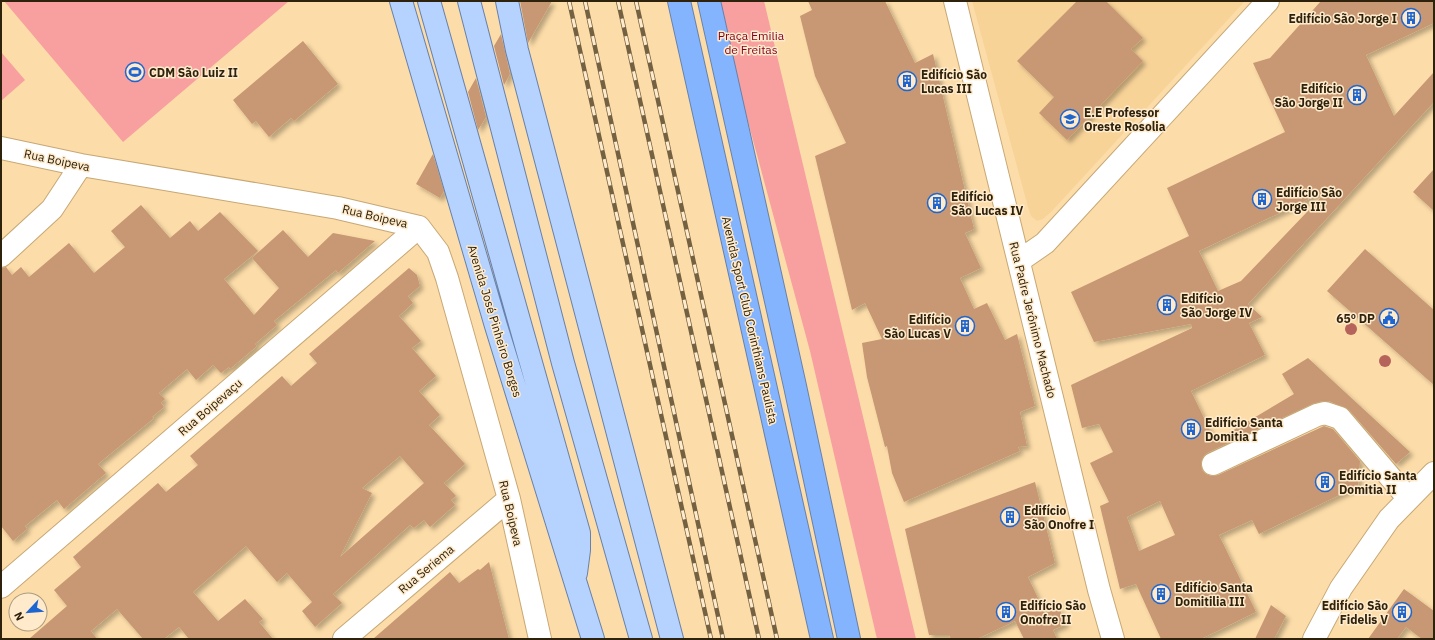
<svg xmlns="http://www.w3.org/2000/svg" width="1435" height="640" font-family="'IBM Plex Sans',sans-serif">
	<defs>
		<filter id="shadow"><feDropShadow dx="3.5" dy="3.5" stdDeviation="2" flood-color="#0004"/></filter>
	</defs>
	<rect width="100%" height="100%" fill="#fcdca8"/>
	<path fill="#f8d398" d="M 972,1 L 1245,1 L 1052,211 L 1043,219 L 1037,221 L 1031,216 L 1028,207 Z"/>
	<path fill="#f89fa0" d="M 4,1 L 289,1 L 123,142 Z
		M 719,1 L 764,1 L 916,639 L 877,639 L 810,351 L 747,118 Z
		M 1,52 L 25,80 L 1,101 Z"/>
	<path fill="#c79873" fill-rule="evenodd" filter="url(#shadow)" d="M 520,1 L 552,1 L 528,43 Z
		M 808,1 L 885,1 L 915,63 L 933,54 L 974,229 L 965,233 L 981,268 L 960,278 L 974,309 L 987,303 L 1005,340 L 1017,334 L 1035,406 L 1020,412 L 1027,446 L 1018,447 L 1020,451 L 904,502 L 892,473 L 887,446 L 885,447 L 867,377 L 862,343 L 882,339 L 865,303 L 852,310 L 815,156 L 846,143 L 815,76 L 800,16 L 812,10 Z
		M 1077,1 L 1106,1 L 1143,38 L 1131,49 L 1143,61 L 1067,140 L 1039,113 L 1054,97 L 1017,61 Z
		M 1321,1 L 1434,1 L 1434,23 L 1366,55 L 1394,116 L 1434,72 L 1434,102 L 1248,304 L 1262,317 L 1249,323 L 1265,355 L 1191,391 L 1215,441 L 1294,394 L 1282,374 L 1308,358 L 1410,452 L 1396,464 L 1349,410 L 1329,401 L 1322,401 L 1312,404 L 1207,453 L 1203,457 L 1201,463 L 1202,470 L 1206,474 L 1212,476 L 1218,475 L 1324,426 L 1333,429 L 1360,461 L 1358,486 L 1259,534 L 1252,520 L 1219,535 L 1256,612 L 1201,639 L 1161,639 L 1136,584 L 1120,589 L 1100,506 L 1109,502 L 1090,463 L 1113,452 L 1099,424 L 1082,428 L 1071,385 L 1192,328 L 1191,324 L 1094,342 L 1071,292 L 1189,236 L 1167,188 L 1285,132 L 1253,63 L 1270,58 ZM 1328,190 L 1241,281 L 1218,291 L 1199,251 ZM 1160,501 L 1175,535 L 1139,551 L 1127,517 Z
		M 501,34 L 510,74 L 504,85 L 494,46 Z
		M 303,41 L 338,84 L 294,121 L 291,118 L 269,137 L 256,121 L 252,124 L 233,100 Z
		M 476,78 L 486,117 L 478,130 L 468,92 Z
		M 433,154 L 444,191 L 440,198 L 416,184 Z
		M 1434,169 L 1434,211 L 1413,192 Z
		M 141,205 L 170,238 L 190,221 L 198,231 L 220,212 L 258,251 L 224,279 L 254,315 L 279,288 L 252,258 L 283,230 L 308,257 L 333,233 L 375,241 L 338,273 L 336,270 L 274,321 L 277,325 L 255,344 L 257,346 L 230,369 L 229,367 L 221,373 L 213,365 L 196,380 L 187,369 L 159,393 L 165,399 L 161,403 L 164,407 L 152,417 L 154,418 L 98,464 L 106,473 L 64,509 L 57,500 L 25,526 L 27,529 L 13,541 L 1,526 L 1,268 L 6,267 L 12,275 L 21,267 L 29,277 L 69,243 L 94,273 L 125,247 L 111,231 Z
		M 1365,249 L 1434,310 L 1434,385 L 1327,291 Z
		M 409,268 L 417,275 L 420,286 L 408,296 L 413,303 L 399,316 L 421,341 L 412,348 L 436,376 L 419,391 L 440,415 L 429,425 L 465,464 L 444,483 L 456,496 L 451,500 L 455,505 L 430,527 L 424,520 L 414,528 L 410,525 L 333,594 L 342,603 L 315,627 L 302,611 L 312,602 L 287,573 L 277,582 L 246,546 L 193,592 L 218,621 L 245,599 L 263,619 L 259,622 L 273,639 L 189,639 L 179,627 L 164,639 L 143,639 L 117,609 L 91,631 L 97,639 L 29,639 L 67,606 L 54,590 L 81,567 L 73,557 L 158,483 L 166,492 L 198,465 L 190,456 L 282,376 L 291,386 L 317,363 L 309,354 ZM 400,456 L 424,483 L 340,557 L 372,493 L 362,488 Z
		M 1035,482 L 1055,563 L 1028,577 L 1045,613 L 1059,608 L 1066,624 L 1053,630 L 1057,639 L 1024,639 L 1015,621 L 977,639 L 951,639 L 949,635 L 929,635 L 905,529 Z
		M 489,562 L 509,639 L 373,639 L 450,572 L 459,583 L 478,569 L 480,570 Z
		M 1404,589 L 1434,611 L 1434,639 L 1422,639 L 1406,627 L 1397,639 L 1368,639 Z
		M 1271,605 L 1286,616 L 1274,639 L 1255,639 Z"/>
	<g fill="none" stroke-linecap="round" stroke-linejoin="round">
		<g stroke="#c7a875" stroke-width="24">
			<path id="minor" d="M 955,1 L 1099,590 L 1113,639
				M 1,148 L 81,165 L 338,208 L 419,227 L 438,252 L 447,278 L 509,499 L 540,639
				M 1,256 L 52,209 L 81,165
				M 1019,261 L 1045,243 L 1268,1
				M 1213,464 L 1317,415 L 1325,413 L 1340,418 L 1408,498
				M 1,587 L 419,227
				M 344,639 L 509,499
				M 1314,639 L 1341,588 L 1389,519 L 1434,473"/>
		</g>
		<g stroke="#6781aa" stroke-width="24">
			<path id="major" d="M 401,1 L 496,326 L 593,639
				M 429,1 L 579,533 L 579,550 L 576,573
				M 469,1 L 563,363 L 641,639
				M 507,1 L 517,50 L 672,639"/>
		</g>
		<g stroke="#6781aa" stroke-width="24">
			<path id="highway" d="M 679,1 L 822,639
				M 709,1 L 795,386 L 849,639"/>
		</g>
		<use href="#minor" stroke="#fff" stroke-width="22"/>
		<use href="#major" stroke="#b6d2fe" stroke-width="22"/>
		<use href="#highway" stroke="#85b4fe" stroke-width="22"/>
		<g stroke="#746142" stroke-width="4.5">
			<path id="rail" d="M 569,1 L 711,639
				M 585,1 L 723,639
				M 618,1 L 759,639
				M 636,1 L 777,639"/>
		</g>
		<use href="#rail" stroke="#ffebcc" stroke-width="3" stroke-dasharray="9" stroke-linecap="butt"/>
	</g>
	<g fill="#b6635c">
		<circle cx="1351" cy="329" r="6"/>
		<circle cx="1385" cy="361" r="6"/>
	</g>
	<defs>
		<g id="building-ring" transform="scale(1)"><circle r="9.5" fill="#ffebcc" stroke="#1d66d1" stroke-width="1.5"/><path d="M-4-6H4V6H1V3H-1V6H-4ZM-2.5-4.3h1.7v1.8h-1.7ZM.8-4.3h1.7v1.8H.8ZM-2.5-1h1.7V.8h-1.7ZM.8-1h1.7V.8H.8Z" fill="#1d66d1"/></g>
		<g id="stadium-ring" transform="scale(1)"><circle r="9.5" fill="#ffebcc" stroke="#1d66d1" stroke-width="1.5"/><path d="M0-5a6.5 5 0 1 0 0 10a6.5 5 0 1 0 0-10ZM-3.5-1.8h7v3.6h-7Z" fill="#1d66d1"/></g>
		<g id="school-ring" transform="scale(1)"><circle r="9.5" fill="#ffebcc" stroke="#1d66d1" stroke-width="1.5"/><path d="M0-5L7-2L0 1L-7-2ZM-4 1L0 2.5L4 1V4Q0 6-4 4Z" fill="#1d66d1"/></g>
		<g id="civic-ring" transform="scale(1)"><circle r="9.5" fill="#ffebcc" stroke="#1d66d1" stroke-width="1.5"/><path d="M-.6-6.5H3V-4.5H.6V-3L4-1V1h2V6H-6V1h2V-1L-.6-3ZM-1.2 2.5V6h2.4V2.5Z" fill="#1d66d1"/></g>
	</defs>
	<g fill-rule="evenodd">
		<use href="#building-ring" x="1411" y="18"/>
		<use href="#stadium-ring" x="135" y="72"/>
		<use href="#building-ring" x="907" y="81"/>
		<use href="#building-ring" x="1357" y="95"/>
		<use href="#school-ring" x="1070" y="119"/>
		<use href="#building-ring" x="1262" y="199"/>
		<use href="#building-ring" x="937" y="203"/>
		<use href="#building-ring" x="1167" y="305"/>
		<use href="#civic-ring" x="1389" y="318"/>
		<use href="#building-ring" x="965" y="326"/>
		<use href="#building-ring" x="1191" y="429"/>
		<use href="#building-ring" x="1325" y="482"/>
		<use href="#building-ring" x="1010" y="517"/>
		<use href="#building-ring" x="1161" y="594"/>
		<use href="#building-ring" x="1006" y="612"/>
		<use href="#building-ring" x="1402" y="612"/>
	</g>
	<g text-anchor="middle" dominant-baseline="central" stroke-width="3" stroke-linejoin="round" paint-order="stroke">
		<g font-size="12" font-weight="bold" fill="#2e220d" stroke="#ffebcc" text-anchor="start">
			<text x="1397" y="18" text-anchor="end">Edifício São Jorge I</text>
			<text x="149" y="72">CDM São Luiz II</text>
			<text x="921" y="74">Edifício São<tspan x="921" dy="14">Lucas III</tspan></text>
			<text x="1343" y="88" text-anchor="end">Edifício<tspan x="1343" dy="14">São Jorge II</tspan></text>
			<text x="1084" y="112">E.E Professor<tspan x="1084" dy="14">Oreste Rosolia</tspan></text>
			<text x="1276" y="192">Edifício São<tspan x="1276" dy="14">Jorge III</tspan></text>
			<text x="951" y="196">Edifício<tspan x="951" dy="14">São Lucas IV</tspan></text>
			<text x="1181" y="298">Edifício<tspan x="1181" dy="14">São Jorge IV</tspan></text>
			<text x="1375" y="318" text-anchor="end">65º DP</text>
			<text x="951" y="319" text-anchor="end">Edifício<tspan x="951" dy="14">São Lucas V</tspan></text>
			<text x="1205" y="422">Edifício Santa<tspan x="1205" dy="14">Domitia I</tspan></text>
			<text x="1339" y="475">Edifício Santa<tspan x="1339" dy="14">Domitia II</tspan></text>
			<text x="1024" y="510">Edifício<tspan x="1024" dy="14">São Onofre I</tspan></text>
			<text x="1175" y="587">Edifício Santa<tspan x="1175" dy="14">Domitilia III</tspan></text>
			<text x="1020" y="605">Edifício São<tspan x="1020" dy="14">Onofre II</tspan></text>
			<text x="1388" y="605" text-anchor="end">Edifício São<tspan x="1388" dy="14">Fidelis V</tspan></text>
		</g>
		<g font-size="12" fill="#7d001e" stroke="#ffebcc">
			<text x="751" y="35">Praça Emilia<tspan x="751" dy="14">de Freitas</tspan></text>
		</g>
		<g font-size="12" fill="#2e220d" stroke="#ffebcc">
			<text transform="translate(57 160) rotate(12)">Rua Boipeva</text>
			<text transform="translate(375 216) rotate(13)">Rua Boipeva</text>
			<text transform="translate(750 320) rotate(77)">Avenida Sport Club Corinthians Paulista</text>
			<text transform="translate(1033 320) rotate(76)">Rua Padre Jerônimo Machado</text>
			<text transform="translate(495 321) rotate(73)">Avenida José Pinheiro Borges</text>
			<text transform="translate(210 407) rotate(-41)">Rua Boipevaçu</text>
			<text transform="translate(511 513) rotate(77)">Rua Boipeva</text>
			<text transform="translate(426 569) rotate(-40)">Rua Seriema</text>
		</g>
	</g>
	<rect width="1435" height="640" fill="none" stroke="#2e220d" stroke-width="4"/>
	<g transform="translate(28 612) rotate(244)"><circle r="19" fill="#ffebcc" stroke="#ab9b80"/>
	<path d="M0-3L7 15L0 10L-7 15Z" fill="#1d66d1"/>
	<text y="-6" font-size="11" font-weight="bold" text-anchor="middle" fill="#2e220d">N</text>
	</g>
</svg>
